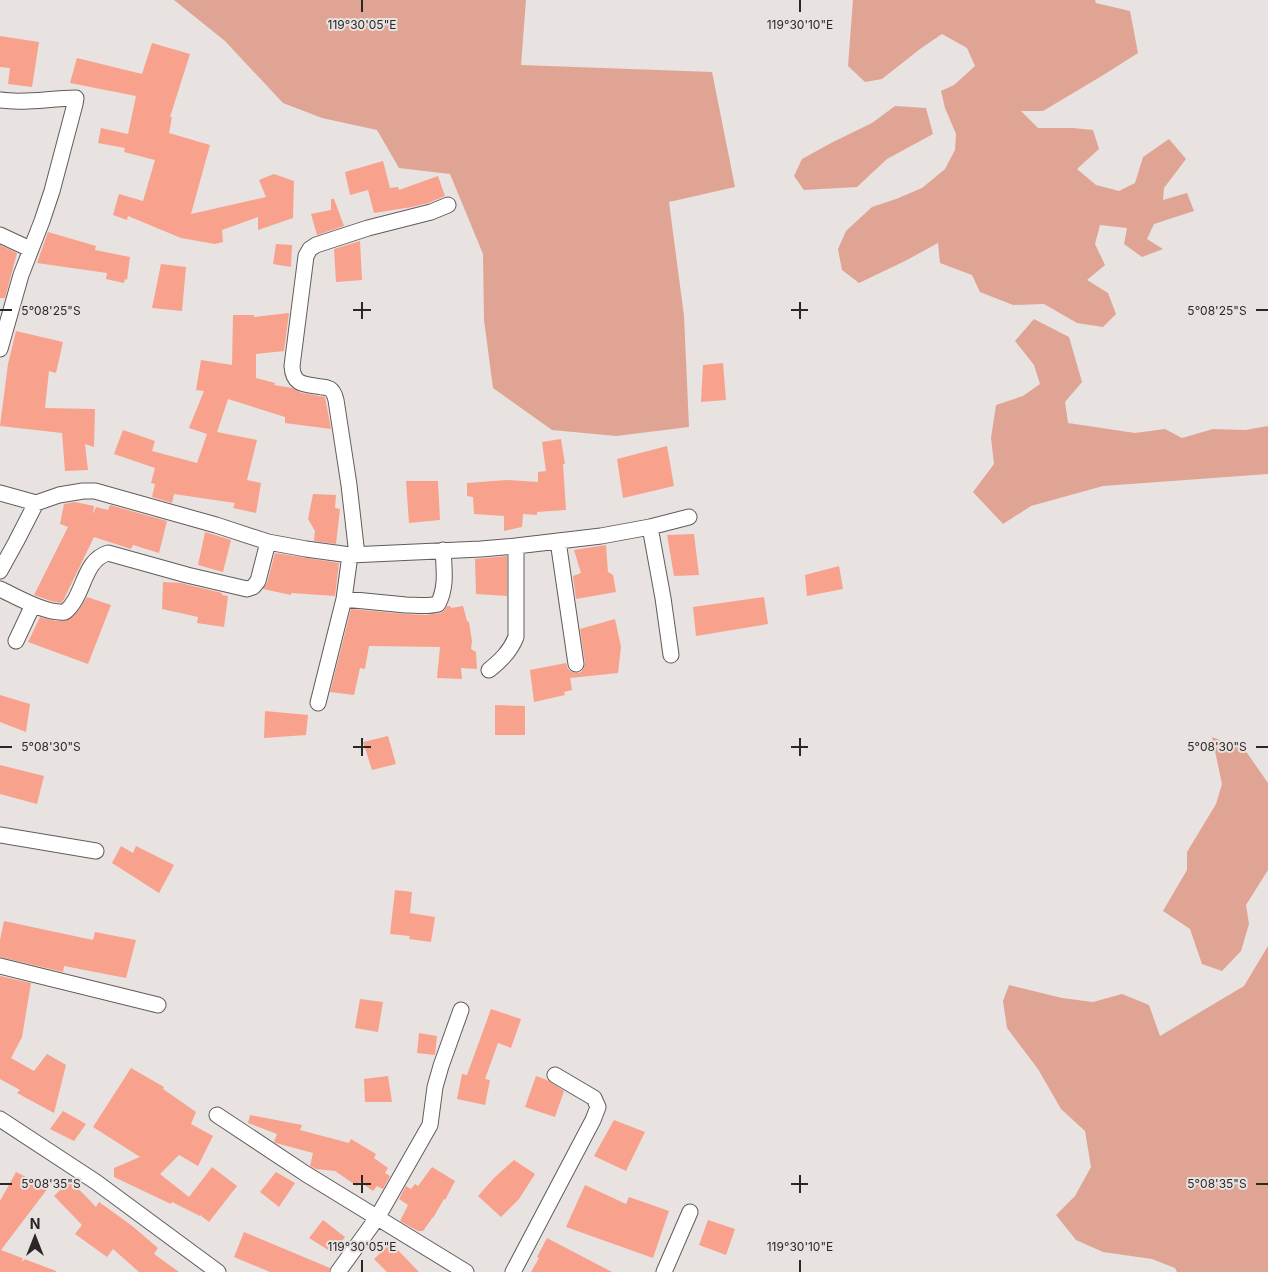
<svg xmlns="http://www.w3.org/2000/svg" width="1268" height="1272" font-family="Inter,sans-serif">
	<rect width="100%" height="100%" fill="#e8e2e0"/>
	<path fill="#e0a495" d="M 174,0 L 526,0 L 521,65 L 712,72 L 735,187 L 669,202 L 684,316 L 689,427 L 616,436 L 552,430 L 493,388 L 484,320 L 483,254 L 450,174 L 399,168 L 377,130 L 322,118 L 283,103 L 225,41 Z
		M 853,0 L 1095,0 L 1096,3 L 1130,11 L 1138,53 L 1105,74 L 1043,111 L 1021,111 L 1038,128 L 1073,128 L 1093,130 L 1099,149 L 1077,169 L 1096,185 L 1119,191 L 1135,183 L 1143,157 L 1169,139 L 1186,159 L 1164,188 L 1163,200 L 1187,193 L 1194,211 L 1154,224 L 1147,239 L 1163,249 L 1142,257 L 1124,244 L 1127,228 L 1100,225 L 1095,244 L 1105,265 L 1087,280 L 1108,293 L 1116,314 L 1103,327 L 1077,323 L 1044,304 L 1013,305 L 980,292 L 972,275 L 940,263 L 938,243 L 905,261 L 859,283 L 842,270 L 838,249 L 846,231 L 872,207 L 896,199 L 922,188 L 945,169 L 955,150 L 956,134 L 945,108 L 941,91 L 954,85 L 975,66 L 967,48 L 942,34 L 920,49 L 882,79 L 865,82 L 848,66 Z
		M 895,106 L 926,108 L 933,134 L 887,159 L 857,187 L 804,190 L 794,176 L 802,159 L 833,142 L 872,123 Z
		M 1034,319 L 1069,337 L 1082,382 L 1065,402 L 1068,423 L 1135,433 L 1165,429 L 1182,438 L 1213,429 L 1245,430 L 1268,426 L 1268,474 L 1103,486 L 1031,506 L 1003,524 L 973,492 L 994,464 L 991,438 L 996,405 L 1023,396 L 1040,384 L 1034,365 L 1015,341 Z
		M 1212,737 L 1245,750 L 1268,783 L 1268,870 L 1246,905 L 1249,924 L 1241,951 L 1222,971 L 1202,964 L 1190,929 L 1163,911 L 1187,870 L 1187,852 L 1216,804 L 1222,784 Z
		M 1268,946 L 1268,1272 L 1177,1272 L 1175,1268 L 1152,1259 L 1103,1252 L 1076,1240 L 1056,1215 L 1075,1196 L 1091,1167 L 1085,1131 L 1061,1109 L 1038,1069 L 1007,1028 L 1003,1001 L 1009,985 L 1062,998 L 1093,1002 L 1122,994 L 1149,1005 L 1160,1036 L 1244,986 Z"/>
	<path fill="#f8a28d" d="M 0,36 L 39,42 L 32,87 L 8,84 L 10,68 L 0,67 Z
		M 152,43 L 190,54 L 170,117 L 172,117 L 169,133 L 210,145 L 191,214 L 266,197 L 259,180 L 274,174 L 294,181 L 293,218 L 258,230 L 258,217 L 222,230 L 223,242 L 215,244 L 181,238 L 128,216 L 127,220 L 113,215 L 119,194 L 143,201 L 155,160 L 124,152 L 125,148 L 98,143 L 101,128 L 128,134 L 136,96 L 70,83 L 77,58 L 142,74 Z
		M 383,161 L 390,188 L 398,187 L 399,190 L 438,176 L 445,196 L 428,203 L 412,207 L 374,213 L 368,190 L 350,195 L 345,172 Z
		M 331,199 L 334,199 L 344,226 L 317,235 L 311,214 L 331,210 Z
		M 48,232 L 96,246 L 95,250 L 130,257 L 127,280 L 125,279 L 124,283 L 106,279 L 107,273 L 37,263 Z
		M 360,241 L 362,280 L 336,282 L 334,249 Z
		M 276,244 L 292,245 L 291,267 L 273,264 Z
		M 0,245 L 17,253 L 5,298 L 0,298 Z
		M 161,264 L 186,267 L 182,311 L 152,308 Z
		M 289,313 L 284,351 L 256,354 L 256,378 L 275,383 L 274,385 L 292,388 L 302,393 L 325,397 L 331,429 L 285,423 L 285,417 L 228,399 L 217,432 L 257,440 L 247,480 L 261,483 L 256,513 L 233,508 L 235,503 L 174,494 L 172,503 L 152,497 L 155,484 L 151,483 L 155,468 L 114,454 L 123,430 L 155,441 L 152,451 L 197,463 L 207,434 L 189,428 L 204,391 L 196,390 L 201,360 L 232,365 L 233,315 L 254,315 L 254,317 Z
		M 16,331 L 63,342 L 56,373 L 49,371 L 45,408 L 95,409 L 94,447 L 85,444 L 88,470 L 65,471 L 62,433 L 0,426 L 8,364 Z
		M 723,363 L 726,400 L 701,402 L 703,365 Z
		M 561,439 L 565,464 L 563,464 L 566,510 L 537,512 L 537,515 L 523,514 L 522,527 L 504,531 L 504,516 L 474,514 L 473,497 L 467,496 L 467,483 L 507,480 L 538,482 L 538,472 L 546,471 L 542,442 Z
		M 667,446 L 674,486 L 623,498 L 617,459 Z
		M 406,481 L 438,481 L 440,520 L 409,523 Z
		M 313,494 L 336,495 L 335,508 L 340,509 L 336,544 L 314,541 L 315,531 L 308,519 Z
		M 75,502 L 94,506 L 93,514 L 96,507 L 108,510 L 110,505 L 167,521 L 159,553 L 133,545 L 131,549 L 94,537 L 64,599 L 61,603 L 51,601 L 34,595 L 68,527 L 60,524 L 64,504 Z
		M 205,532 L 231,540 L 223,572 L 198,565 Z
		M 694,534 L 699,575 L 674,576 L 667,535 Z
		M 606,545 L 608,572 L 613,575 L 616,592 L 576,599 L 573,576 L 581,573 L 574,550 Z
		M 275,553 L 339,563 L 335,596 L 291,593 L 291,595 L 263,589 L 267,583 Z
		M 507,556 L 507,596 L 476,594 L 475,559 Z
		M 839,566 L 843,589 L 807,596 L 805,575 Z
		M 163,582 L 181,583 L 222,593 L 222,595 L 228,596 L 224,627 L 197,623 L 198,617 L 162,609 Z
		M 87,597 L 111,605 L 88,664 L 28,642 L 40,617 L 56,621 L 69,620 L 79,610 Z
		M 764,597 L 768,624 L 696,636 L 693,607 Z
		M 447,606 L 450,606 L 451,608 L 463,606 L 467,621 L 469,622 L 472,641 L 471,649 L 476,652 L 477,669 L 461,668 L 462,679 L 437,678 L 440,647 L 369,646 L 365,669 L 360,668 L 354,695 L 330,692 L 351,609 L 405,614 L 426,615 L 440,613 L 444,611 Z
		M 615,619 L 621,647 L 618,673 L 570,678 L 572,690 L 564,692 L 565,695 L 534,702 L 530,670 L 566,663 L 568,669 L 572,672 L 577,673 L 581,672 L 584,668 L 585,663 L 580,629 Z
		M 0,695 L 30,704 L 26,732 L 0,722 Z
		M 495,705 L 525,706 L 525,735 L 495,735 Z
		M 265,711 L 308,715 L 306,735 L 264,738 Z
		M 388,736 L 396,764 L 372,770 L 363,742 Z
		M 0,765 L 44,776 L 37,804 L 0,794 Z
		M 121,846 L 133,853 L 136,846 L 174,865 L 159,893 L 112,863 Z
		M 395,890 L 412,892 L 410,913 L 435,917 L 431,942 L 409,939 L 410,936 L 390,934 Z
		M 4,921 L 93,940 L 95,932 L 136,940 L 126,978 L 64,966 L 63,972 L 0,957 L 0,940 Z
		M 0,976 L 31,983 L 22,1037 L 11,1058 L 34,1071 L 47,1054 L 66,1065 L 54,1113 L 17,1093 L 20,1090 L 0,1079 Z
		M 360,999 L 383,1002 L 378,1032 L 355,1028 Z
		M 491,1009 L 521,1019 L 511,1048 L 498,1043 L 485,1079 L 490,1080 L 485,1105 L 457,1099 L 462,1074 L 467,1075 Z
		M 419,1033 L 437,1036 L 435,1055 L 417,1053 Z
		M 131,1068 L 164,1087 L 163,1089 L 196,1112 L 191,1124 L 213,1136 L 198,1166 L 179,1155 L 160,1174 L 189,1197 L 212,1167 L 237,1186 L 209,1222 L 200,1215 L 200,1216 L 172,1202 L 171,1204 L 114,1177 L 114,1168 L 140,1157 L 93,1127 Z
		M 388,1076 L 392,1102 L 365,1102 L 364,1079 Z
		M 536,1076 L 547,1080 L 564,1091 L 555,1117 L 525,1107 Z
		M 63,1111 L 86,1124 L 74,1141 L 50,1129 Z
		M 250,1115 L 302,1125 L 300,1130 L 349,1143 L 351,1139 L 376,1154 L 374,1158 L 388,1168 L 385,1173 L 390,1176 L 383,1189 L 377,1186 L 373,1191 L 360,1182 L 357,1186 L 335,1171 L 316,1169 L 310,1166 L 313,1153 L 276,1143 L 274,1142 L 277,1134 L 248,1123 Z
		M 614,1120 L 645,1132 L 626,1171 L 594,1156 Z
		M 514,1160 L 535,1174 L 519,1199 L 501,1217 L 478,1196 L 494,1178 Z
		M 432,1167 L 455,1181 L 445,1200 L 444,1199 L 433,1218 L 433,1217 L 423,1231 L 418,1231 L 400,1221 L 408,1205 L 399,1199 L 406,1186 L 411,1189 L 415,1184 L 418,1186 Z
		M 16,1172 L 48,1188 L 1,1250 L 56,1271 L 56,1272 L 0,1272 L 0,1201 Z
		M 276,1172 L 295,1183 L 279,1207 L 260,1192 Z
		M 70,1180 L 96,1207 L 99,1202 L 131,1225 L 158,1248 L 154,1254 L 179,1272 L 139,1272 L 113,1249 L 107,1257 L 75,1234 L 82,1225 L 54,1196 Z
		M 585,1185 L 626,1204 L 629,1197 L 669,1211 L 653,1258 L 566,1227 Z
		M 323,1220 L 345,1237 L 333,1253 L 309,1238 Z
		M 708,1220 L 735,1229 L 726,1255 L 699,1245 Z
		M 244,1232 L 330,1268 L 329,1272 L 270,1272 L 234,1257 Z
		M 547,1238 L 612,1272 L 531,1272 L 539,1258 L 537,1257 Z
		M 391,1243 L 419,1272 L 387,1272 L 374,1259 Z"/>
	<g fill="none" stroke-linecap="round" stroke-linejoin="round">
		<g stroke="#615c5a" stroke-width="17">
			<path id="street" d="M 0,100 C 26,104 50,98 76,98 L 75,104 L 52,191 L 42,221 L 21,275 L 0,349
				M 0,235 L 30,249
				M 0,493 L 36,503 L 59,495 L 83,491 L 95,491 L 216,525 L 268,542 L 306,549 L 350,555 L 481,549 L 516,546 L 601,536 L 650,527 L 689,517
				M 650,527 L 663,598 L 671,655
				M 558,541 L 576,664
				M 357,555 L 349,485 L 336,400 C 335,396 333,391 330,389 C 328,388 324,387 322,387 C 305,384 293,386 292,366 L 306,256 L 310,249 L 316,245 L 368,228 L 431,212 L 448,205
				M 0,571 L 16,542 L 36,503
				M 0,589 C 17,597 46,614 65,612 C 85,596 82,561 108,553 L 187,575 L 247,589 L 253,587 L 258,581 L 268,542
				M 344,599 C 365,601 385,603 406,605 C 417,605 427,607 438,604 C 447,587 444,569 443,550
				M 16,641 L 33,605
				M 489,670 C 500,661 510,652 516,637 L 516,546
				M 318,703 L 344,599 L 350,555
				M 0,835 L 96,851
				M 0,966 L 158,1005
				M 217,1115 L 306,1174 L 466,1272
				M 0,1119 L 96,1182 L 218,1272
				M 338,1272 L 377,1218 L 430,1125 L 435,1087 L 441,1066 L 461,1010
				M 513,1272 L 593,1120 L 598,1107 L 594,1098 L 555,1075
				M 664,1272 L 690,1212"/>
		</g>
		<use href="#street" stroke="#fff" stroke-width="15"/>
	</g>
	<path fill="none" stroke="#2a2827" stroke-width="2" d="M 362,0 L 362,12M 800,0 L 800,12M 362,302 L 362,319M 800,302 L 800,319M 0,310 L 12,310M 353,310 L 371,310M 791,310 L 808,310M 1256,310 L 1268,310M 362,738 L 362,756M 800,738 L 800,756M 0,747 L 12,747M 353,747 L 371,747M 791,747 L 808,747M 1256,747 L 1268,747M 362,1175 L 362,1193M 800,1175 L 800,1193M 0,1184 L 12,1184M 353,1184 L 371,1184M 791,1184 L 808,1184M 1256,1184 L 1268,1184M 362,1260 L 362,1272M 800,1260 L 800,1272"/>
	<g font-size="12" text-anchor="middle" fill="#2a2827" stroke="#e8e2e0" stroke-width="4" stroke-linejoin="round" paint-order="stroke">
		<text x="362" y="29">119°30'05"E</text>
		<text x="800" y="29">119°30'10"E</text>
		<text x="51" y="315">5°08'25"S</text>
		<text x="1217" y="315">5°08'25"S</text>
		<text x="51" y="751">5°08'30"S</text>
		<text x="1217" y="751">5°08'30"S</text>
		<text x="51" y="1188">5°08'35"S</text>
		<text x="1217" y="1188">5°08'35"S</text>
		<text x="362" y="1251">119°30'05"E</text>
		<text x="800" y="1251">119°30'10"E</text>
	</g>
	<g transform="translate(35 1237)" stroke="#e8e2e0" stroke-width="4" paint-order="stroke">
	<path d="M0-4L9 19L0 12L-9 19Z" fill="#2a2827"/>
	<text y="-8" font-size="14" font-weight="bold" text-anchor="middle" fill="#2a2827">N</text>
	</g>
</svg>
